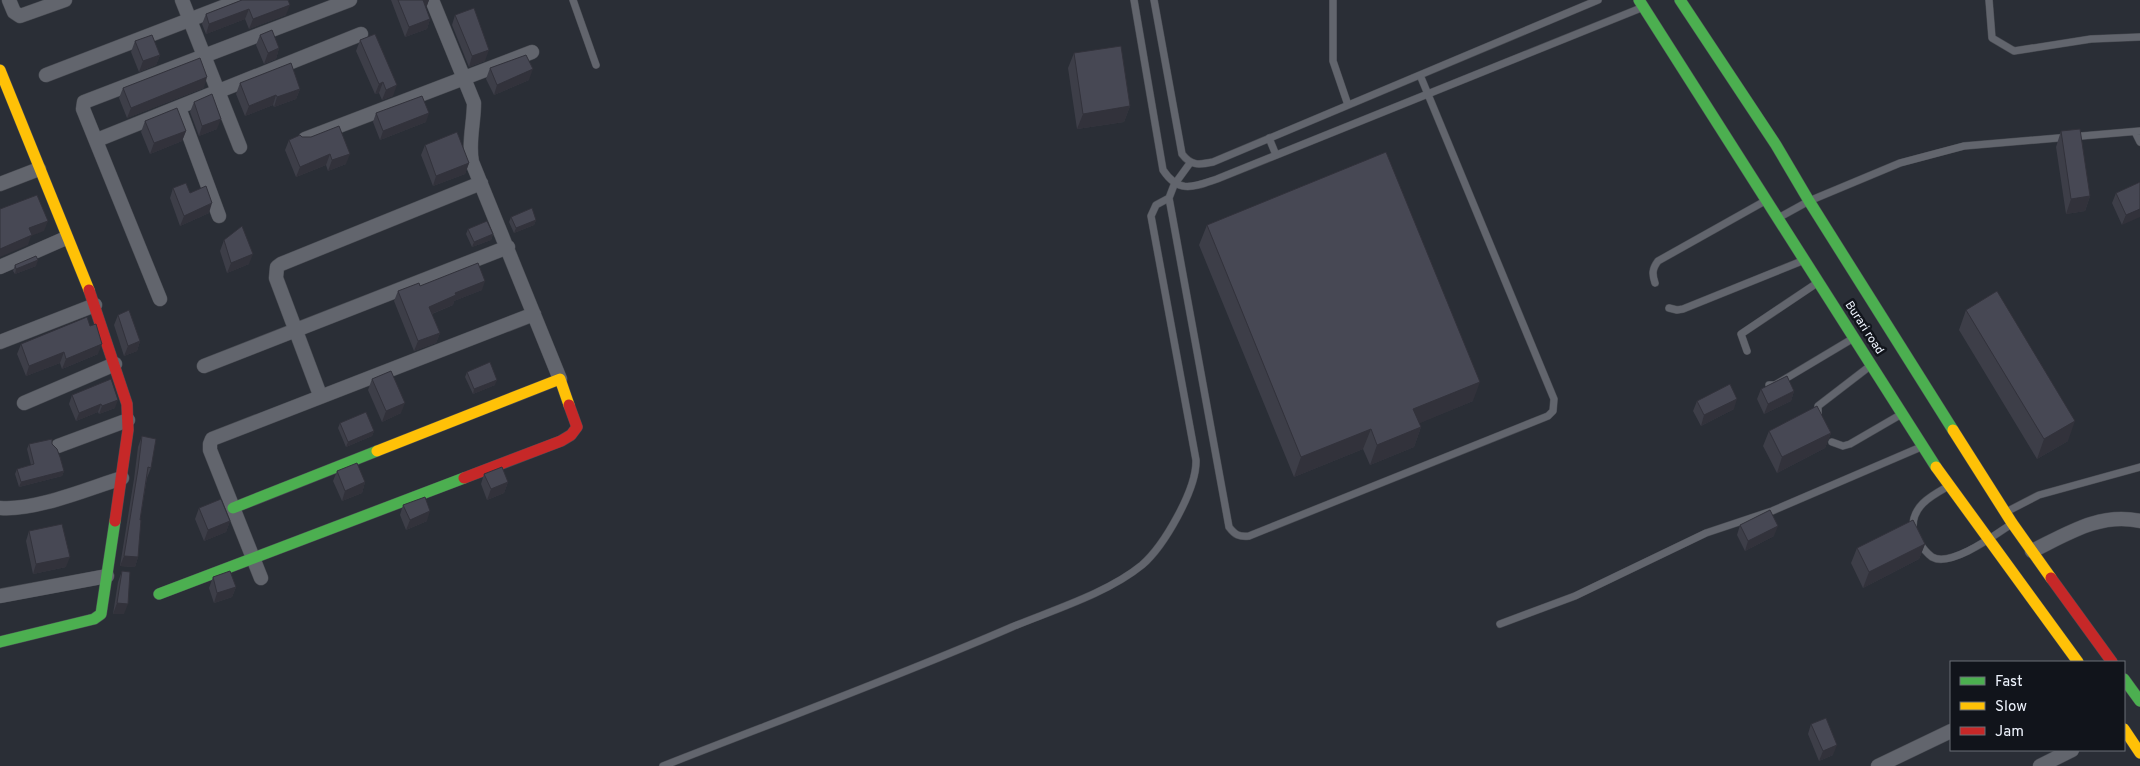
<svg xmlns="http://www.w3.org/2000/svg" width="2140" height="766" font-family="Overpass,sans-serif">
	<rect width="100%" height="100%" fill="#2a2e36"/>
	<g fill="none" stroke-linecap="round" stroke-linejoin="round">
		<g stroke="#484b52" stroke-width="8">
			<path id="lane" d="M 573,0 L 596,65
				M 1134,0 L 1163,170 C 1179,194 1193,187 1217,179 L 1641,8
				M 1154,0 L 1182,154 C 1191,166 1199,165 1213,162 L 1598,0
				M 1333,0 L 1333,61 L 1348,105
				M 1989,0 L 1992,38 L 2014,51 L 2091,39 L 2140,37
				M 2135,132 L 2140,142
				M 1269,138 L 1276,155
				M 1190,163 L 1174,185 L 1169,198 L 1229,527 C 1235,535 1239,537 1249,536 L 1548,416 L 1553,411 L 1554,399 L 1420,75
				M 1780,217 L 1809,201 L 1900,163 L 1964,146 L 2140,131
				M 1655,283 C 1652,274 1652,269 1658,261 L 1765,201
				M 1669,308 L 1677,310 L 1683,309 L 1802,261
				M 1747,351 L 1741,334 L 1817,283
				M 1769,385 L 1775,385 L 1852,339
				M 1818,414 L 1818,406 L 1870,366
				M 1832,442 L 1843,446 L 1850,444 L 1900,415
				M 2006,512 L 2039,495 L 2140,467
				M 1913,528 C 1912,506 1931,496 1947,487
				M 1919,542 C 1922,547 1928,554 1932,557 C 1950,568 1995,535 2010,525
				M 1500,624 L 1575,596 L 1706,533 L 1772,511 L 1921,447
				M 663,766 C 780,720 897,677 1012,627 C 1053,610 1108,593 1142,565 C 1164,546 1197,489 1196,460 L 1151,216 L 1156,205 L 1169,198"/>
		</g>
		<g stroke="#484b52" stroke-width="15">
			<path id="street" d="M 9,0 L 14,12 L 20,16 L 65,0
				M 182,0 L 240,147
				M 432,0 L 474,103 C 474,123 468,143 472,162 L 560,379
				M 46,75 L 241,0
				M 179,108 L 219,216
				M 305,139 L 532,52
				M 97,140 L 361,34
				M 0,184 L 39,169
				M 0,267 L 66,238
				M 160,299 L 83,109 L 84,102 L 350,0
				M 0,342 L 95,305
				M 204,366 L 508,247
				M 320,395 L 276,278 L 277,267 L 281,264 L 481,183
				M 24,403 L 115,364
				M 58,446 L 128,420
				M 0,508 C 35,511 87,489 122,478
				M 2032,551 C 2067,534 2100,512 2140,521
				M 261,578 L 210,450 L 210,444 L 212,439 L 534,314
				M 0,596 L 107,576
				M 1878,766 L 1951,731
				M 2040,766 L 2072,750"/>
		</g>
		<g stroke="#484b52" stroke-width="12">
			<path id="fast" d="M 1639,0 L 1936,467
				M 1680,0 L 1776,145 L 1809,201 L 1953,430
				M 233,508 L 377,451
				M 159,594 L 464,478
				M 0,642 L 94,619 L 101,614 L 115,521
				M 2124,679 L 2140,701"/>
		</g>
		<g stroke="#484b52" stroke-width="12">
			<path id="slow" d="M 0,70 L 89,290
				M 1953,430 L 2012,523 L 2051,578
				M 377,451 L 560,379 L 569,405
				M 1936,467 L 2078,662
				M 2124,729 L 2140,753"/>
		</g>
		<g stroke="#484b52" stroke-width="12">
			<path id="jam" d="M 89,290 L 127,404 L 128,430 L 115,521
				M 464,478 L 561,441 L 571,435 L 577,427 L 569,405
				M 2051,578 L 2112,662"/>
		</g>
		<use href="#lane" stroke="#62656d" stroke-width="7"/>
		<use href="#street" stroke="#62656d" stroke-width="14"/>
		<use href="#fast" stroke="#4caf50" stroke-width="11"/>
		<use href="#slow" stroke="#ffc107" stroke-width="11"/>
		<use href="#jam" stroke="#c62828" stroke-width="11"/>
	</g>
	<path fill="#3d3e48" d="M 242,0 L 286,15 L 249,29 L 245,19 L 206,34 L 202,24 L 206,14 Z
		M 391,0 L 429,0 L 426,8 L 430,19 L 427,29 L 405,37 Z
		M 455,15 L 485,61 L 469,67 L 452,25 Z
		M 260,35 L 279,48 L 276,59 L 264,64 L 256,45 Z
		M 360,40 L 393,96 L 382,100 L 379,93 L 375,94 L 356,51 Z
		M 135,41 L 160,55 L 156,65 L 139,72 L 131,52 Z
		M 1074,53 L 1130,106 L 1124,122 L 1077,129 L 1068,68 Z
		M 490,68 L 529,80 L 494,95 L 486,79 Z
		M 240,83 L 300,89 L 296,99 L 274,107 L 273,105 L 245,116 L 236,94 Z
		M 123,88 L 204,88 L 127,118 L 119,98 Z
		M 194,102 L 217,129 L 199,136 L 190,112 Z
		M 376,113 L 426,122 L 380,140 L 373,122 Z
		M 145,121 L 186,131 L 182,141 L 150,154 L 141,132 Z
		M 2061,131 L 2090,196 L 2085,211 L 2066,214 L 2056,147 Z
		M 302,137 L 346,164 L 328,171 L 326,165 L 296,177 L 285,150 L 289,140 Z
		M 425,145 L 469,163 L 465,174 L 433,186 L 421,155 Z
		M 2140,182 L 2122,225 L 2112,203 L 2116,193 Z
		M 173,188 L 190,193 L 209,213 L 180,226 L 170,198 Z
		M 511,217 L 536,220 L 534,225 L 514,233 L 509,222 Z
		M 1207,225 L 1473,401 L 1419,423 L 1421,427 L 1414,447 L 1370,465 L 1363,449 L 1294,477 L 1199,245 Z
		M 468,229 L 493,234 L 491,240 L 472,247 L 466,234 Z
		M 224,240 L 249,264 L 227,273 L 220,251 Z
		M 15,265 L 36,266 L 15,274 L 13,271 Z
		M 420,286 L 482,290 L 454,301 L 453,305 L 432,314 L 440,333 L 436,343 L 414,351 L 394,301 L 398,291 Z
		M 1966,310 L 2068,441 L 2037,459 L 1959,330 Z
		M 118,315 L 140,341 L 137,351 L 124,356 L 114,325 Z
		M 21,344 L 98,354 L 62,369 L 60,363 L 26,376 L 17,354 Z
		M 467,372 L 495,385 L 473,394 L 465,377 Z
		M 372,379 L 401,413 L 382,422 L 368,390 Z
		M 1761,389 L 1794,391 L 1791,401 L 1764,414 L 1757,399 Z
		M 72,395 L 115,408 L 99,414 L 98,412 L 76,421 L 69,404 Z
		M 1697,401 L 1734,409 L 1701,426 L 1693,411 Z
		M 340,423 L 374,431 L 372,436 L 346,447 L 338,428 Z
		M 1769,431 L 1831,433 L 1825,448 L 1777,473 L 1763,446 Z
		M 142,436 L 151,468 L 147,478 L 140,520 L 138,557 L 135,567 L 120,566 L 134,479 L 138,447 Z
		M 29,444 L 52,444 L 64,471 L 62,476 L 19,487 L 15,474 L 17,469 L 31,465 L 27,449 Z
		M 337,471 L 365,482 L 362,493 L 342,501 L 333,481 Z
		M 484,474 L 508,482 L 504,493 L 487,500 L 481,484 Z
		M 403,505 L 427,521 L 406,530 L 400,515 Z
		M 199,508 L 230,521 L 226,532 L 204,541 L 195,519 Z
		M 1740,525 L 1774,536 L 1745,551 L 1737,535 Z
		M 29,531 L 66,567 L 33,574 L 26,541 Z
		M 1925,544 L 1919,559 L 1863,588 L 1851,563 L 1857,548 Z
		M 122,571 L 124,614 L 113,614 L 118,582 Z
		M 213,577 L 236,587 L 232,597 L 214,603 L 209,588 Z
		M 1811,724 L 1833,755 L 1819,761 L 1808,734 Z"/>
	<path fill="#32323b" d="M 423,0 L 429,0 L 426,8 Z
		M 290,5 L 286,15 L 249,29 L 253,19 Z
		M 249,9 L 245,19 L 206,34 L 209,24 Z
		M 430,19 L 427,29 L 405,37 L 409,27 Z
		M 279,48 L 276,59 L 264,64 L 268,53 Z
		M 489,50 L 485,61 L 469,67 L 472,56 Z
		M 160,55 L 156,65 L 139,72 L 143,61 Z
		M 533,69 L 529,80 L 494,95 L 497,85 Z
		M 207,77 L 204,88 L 127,118 L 131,108 Z
		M 383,82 L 379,93 L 375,94 L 379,84 Z
		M 397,85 L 393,96 L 382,100 L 386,90 Z
		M 300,89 L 296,99 L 274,107 L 277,97 Z
		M 276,95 L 273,105 L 245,116 L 249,106 Z
		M 1130,106 L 1124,122 L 1077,129 L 1083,114 Z
		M 429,113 L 426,122 L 380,140 L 383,131 Z
		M 221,119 L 217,129 L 199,136 L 202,126 Z
		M 186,131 L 182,141 L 150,154 L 154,143 Z
		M 330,154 L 326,165 L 296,177 L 300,167 Z
		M 350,154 L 346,164 L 328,171 L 332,160 Z
		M 469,163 L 465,174 L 433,186 L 436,176 Z
		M 2090,196 L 2085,211 L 2066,214 L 2071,199 Z
		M 212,203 L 209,213 L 180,226 L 184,216 Z
		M 2140,209 L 2140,217 L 2122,225 L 2126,215 Z
		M 536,220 L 534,225 L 514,233 L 516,228 Z
		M 48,221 L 44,231 L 31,236 L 28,245 L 0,257 L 0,249 L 29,228 Z
		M 493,234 L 491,240 L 472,247 L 474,242 Z
		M 253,254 L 249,264 L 227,273 L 231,263 Z
		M 38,260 L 36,266 L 15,274 L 16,269 Z
		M 485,281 L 482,290 L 454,301 L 453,305 L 426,316 L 429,307 L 455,293 Z
		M 440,333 L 436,343 L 414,351 L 418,341 Z
		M 140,341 L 137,351 L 124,356 L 128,346 Z
		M 102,344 L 98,354 L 62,369 L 66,359 Z
		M 64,352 L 60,363 L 26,376 L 29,366 Z
		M 497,380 L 495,385 L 473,394 L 474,389 Z
		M 1480,382 L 1473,401 L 1406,429 L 1413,409 Z
		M 1794,391 L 1791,401 L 1764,414 L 1768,404 Z
		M 1737,399 L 1734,409 L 1701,426 L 1704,415 Z
		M 118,400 L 115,408 L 99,414 L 102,406 Z
		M 405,403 L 401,413 L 382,422 L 386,411 Z
		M 101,404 L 98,412 L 76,421 L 79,413 Z
		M 2075,421 L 2068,441 L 2037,459 L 2044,439 Z
		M 1421,427 L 1414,447 L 1370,465 L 1377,445 Z
		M 1371,429 L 1363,449 L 1294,477 L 1301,457 Z
		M 374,431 L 372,436 L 346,447 L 348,442 Z
		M 1831,433 L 1825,448 L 1777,473 L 1782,457 Z
		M 64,471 L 62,476 L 19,487 L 21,482 Z
		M 365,482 L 362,493 L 342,501 L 345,491 Z
		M 508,482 L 504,493 L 487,500 L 491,489 Z
		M 430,511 L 427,521 L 406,530 L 410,520 Z
		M 230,521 L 226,532 L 204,541 L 208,530 Z
		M 1778,526 L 1774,536 L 1745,551 L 1748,541 Z
		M 1925,544 L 1919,559 L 1863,588 L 1869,572 Z
		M 124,556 L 138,557 L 135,567 L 120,566 Z
		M 70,557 L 66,567 L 33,574 L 36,564 Z
		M 236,587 L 232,597 L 214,603 L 217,593 Z
		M 117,603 L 128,604 L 124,614 L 113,614 Z
		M 1837,745 L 1833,755 L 1819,761 L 1823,751 Z"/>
	<path fill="#474854" stroke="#32323b" d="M 242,0 L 288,0 L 290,5 L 253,19 L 249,9 L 209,24 L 206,14 Z
		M 398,0 L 424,0 L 423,0 L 430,19 L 409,27 Z
		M 474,8 L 489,50 L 472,56 L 455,15 Z
		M 272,30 L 279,48 L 268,53 L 260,35 Z
		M 375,34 L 397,85 L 386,90 L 383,82 L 379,84 L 360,40 Z
		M 152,35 L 160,55 L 143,61 L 135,41 Z
		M 1121,46 L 1130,106 L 1083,114 L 1074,53 Z
		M 526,55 L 533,69 L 497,85 L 490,68 Z
		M 200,58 L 207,77 L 131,108 L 123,88 Z
		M 291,63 L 300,89 L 277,97 L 276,95 L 249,106 L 240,83 Z
		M 212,94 L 221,119 L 202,126 L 194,102 Z
		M 422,96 L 429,113 L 383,131 L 376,113 Z
		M 177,108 L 186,131 L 154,143 L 145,121 Z
		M 339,126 L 350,154 L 332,160 L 330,154 L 300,167 L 289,140 L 300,135 L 302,137 L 311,137 Z
		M 2080,129 L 2090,196 L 2071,199 L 2061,131 Z
		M 457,132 L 469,163 L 436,176 L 425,145 Z
		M 1386,152 L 1480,382 L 1413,409 L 1421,427 L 1377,445 L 1371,429 L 1301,457 L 1207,225 Z
		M 2140,182 L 2140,209 L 2126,215 L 2116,193 Z
		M 186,183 L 190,193 L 206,186 L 212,203 L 184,216 L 173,188 Z
		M 37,195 L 48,221 L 29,228 L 32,235 L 0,249 L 0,209 Z
		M 532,208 L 536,220 L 516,228 L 511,217 Z
		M 487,221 L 493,234 L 474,242 L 468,229 Z
		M 242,226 L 253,254 L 231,263 L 224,240 Z
		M 36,256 L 38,260 L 16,269 L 15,265 Z
		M 478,263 L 485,281 L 455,293 L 456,295 L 429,307 L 440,333 L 418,341 L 398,291 L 419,283 L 420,286 Z
		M 1997,291 L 2075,421 L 2044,439 L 1966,310 Z
		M 129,310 L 140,341 L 128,346 L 118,315 Z
		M 87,317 L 90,326 L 96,324 L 102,344 L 66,359 L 64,352 L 29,366 L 21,344 Z
		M 490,362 L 497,380 L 474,389 L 467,372 Z
		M 391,371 L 405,403 L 386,411 L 372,379 Z
		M 1787,376 L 1794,391 L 1768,404 L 1761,389 Z
		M 111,379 L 118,400 L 102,406 L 101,404 L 79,413 L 72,395 Z
		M 1730,384 L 1737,399 L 1704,415 L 1697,401 Z
		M 1817,406 L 1831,433 L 1782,457 L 1769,431 Z
		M 366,412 L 374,431 L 348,442 L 340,423 Z
		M 142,436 L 156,439 L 151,468 L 148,467 L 140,520 L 141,520 L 138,557 L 124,556 L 138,469 Z
		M 52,439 L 52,444 L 57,449 L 60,457 L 64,471 L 21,482 L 17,469 L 34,464 L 29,444 Z
		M 357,463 L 365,482 L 345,491 L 337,471 Z
		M 502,467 L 508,482 L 491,489 L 484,474 Z
		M 425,497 L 430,511 L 410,520 L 403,505 Z
		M 221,499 L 230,521 L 208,530 L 199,508 Z
		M 1770,510 L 1778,526 L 1748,541 L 1740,525 Z
		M 1913,520 L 1925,544 L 1869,572 L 1857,548 Z
		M 62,524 L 70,557 L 36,564 L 29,531 Z
		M 122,571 L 130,572 L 128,604 L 117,603 Z
		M 230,571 L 236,587 L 217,593 L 213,577 Z
		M 1826,718 L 1837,745 L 1823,751 L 1811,724 Z"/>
	<g text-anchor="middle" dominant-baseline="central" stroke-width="5" stroke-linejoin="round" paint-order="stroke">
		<g font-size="12" fill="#eff4fe" stroke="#11141b">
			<text transform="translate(1864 328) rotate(57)">Burari road</text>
		</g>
	</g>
	<rect x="1950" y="661" width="175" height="90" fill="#11141b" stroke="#6a6e76"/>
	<rect x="1960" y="677" width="25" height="8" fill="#4caf50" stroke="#6a6e76"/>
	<text x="1995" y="686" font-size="15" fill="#eff4fe">Fast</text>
	<rect x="1960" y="702" width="25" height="8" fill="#ffc107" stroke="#6a6e76"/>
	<text x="1995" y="711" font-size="15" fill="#eff4fe">Slow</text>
	<rect x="1960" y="727" width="25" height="8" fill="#c62828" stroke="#6a6e76"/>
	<text x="1995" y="736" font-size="15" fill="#eff4fe">Jam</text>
</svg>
